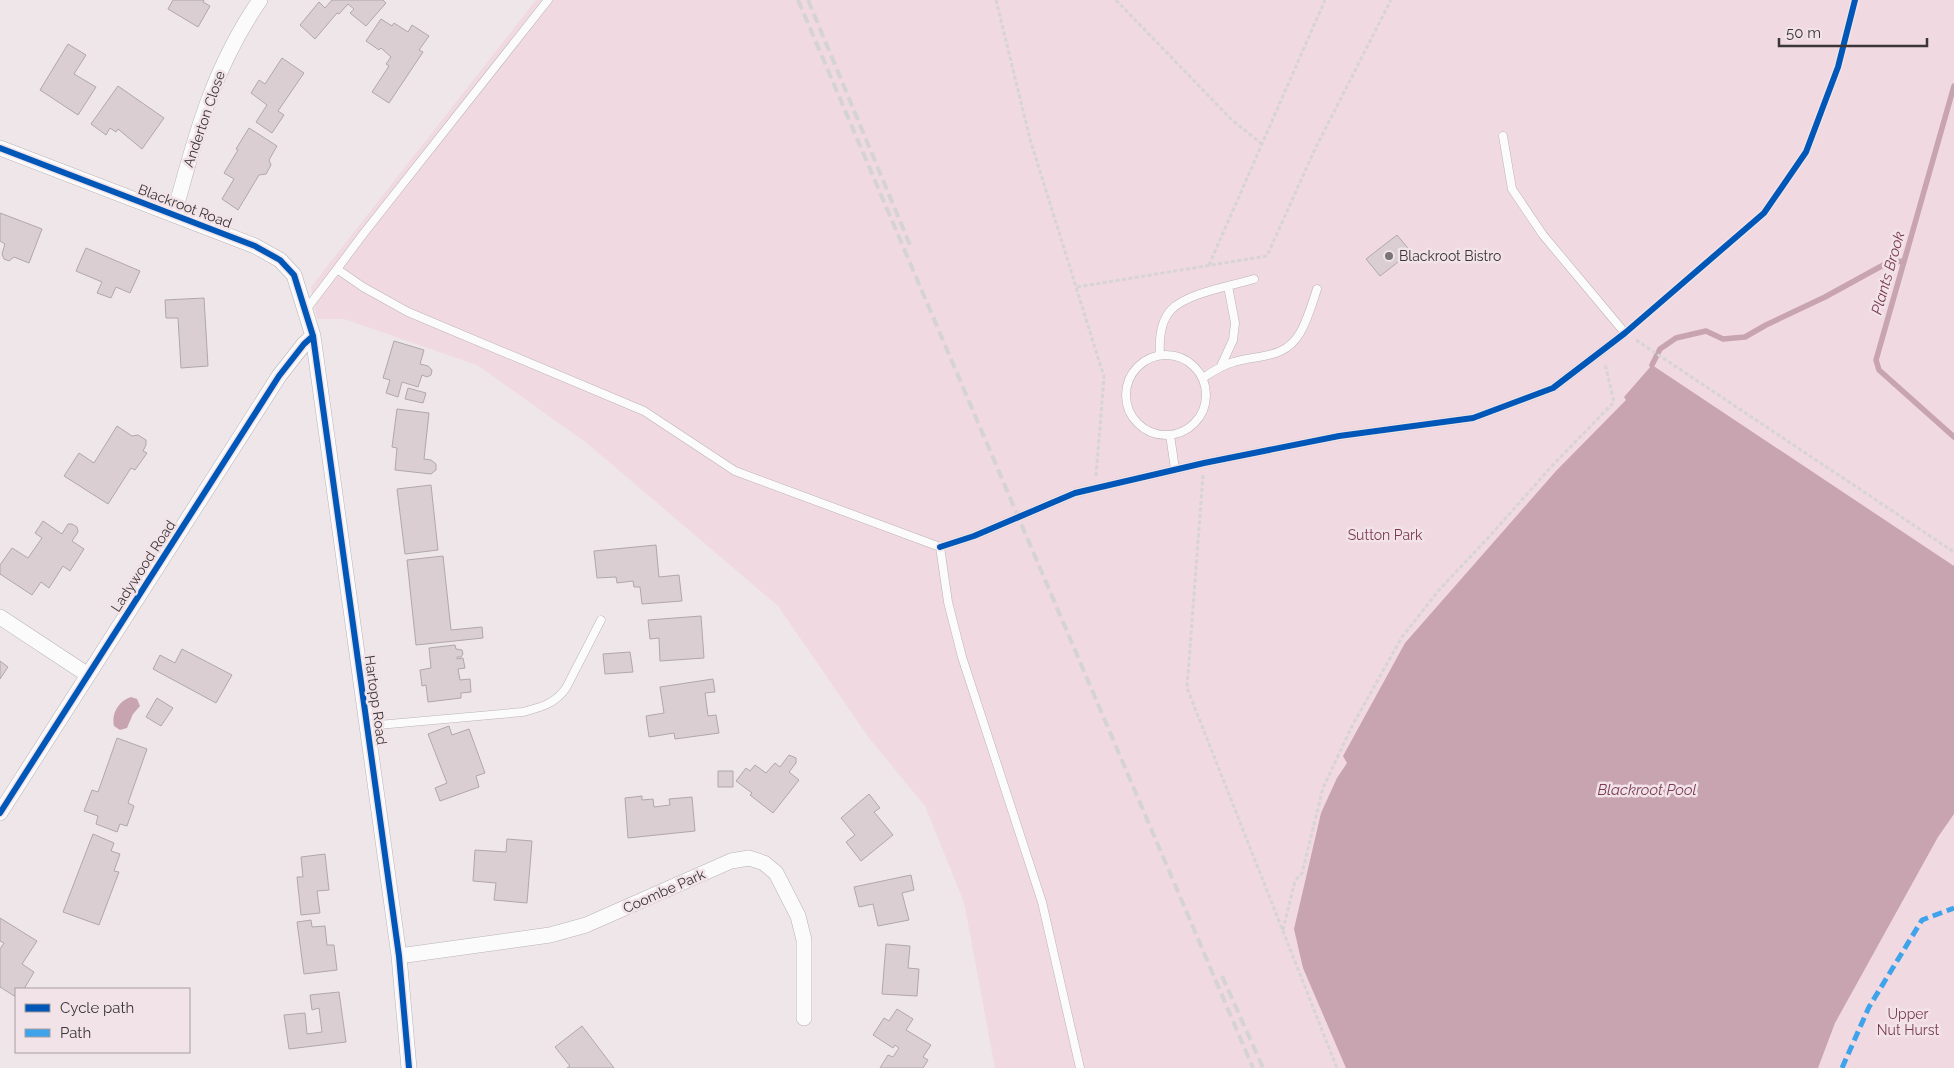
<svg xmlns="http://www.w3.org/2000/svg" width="1954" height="1068" font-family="Raleway,sans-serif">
	<rect width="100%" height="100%" fill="#eee6e8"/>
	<path fill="#f0d9e0" d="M 536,0 L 1954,0 L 1954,1068 L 995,1068 L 964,902 L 925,806 L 869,738 L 778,606 L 588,444 L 477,365 L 344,319 L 317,319 L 311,287 Z"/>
	<path fill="#c8a3b0" d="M 1652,365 L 1954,566 L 1954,814 L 1938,837 L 1835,1023 L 1818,1068 L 1346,1068 L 1303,968 L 1294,929 L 1321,813 L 1337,778 L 1347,763 L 1343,756 L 1405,643 L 1556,471 L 1626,400 L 1624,397 Z
		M 131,697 L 137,699 L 140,706 L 133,714 L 127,728 L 120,730 L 114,726 C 111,713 119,701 131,697 Z"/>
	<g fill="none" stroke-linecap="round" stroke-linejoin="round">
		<path stroke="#c8a3b0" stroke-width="5.5" d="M 1954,86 L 1876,360 L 1879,370 L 1954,437
			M 1652,365 L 1660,349 L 1676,338 L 1706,331 L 1723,339 L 1745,337 L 1766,325 L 1825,297 L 1887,263 L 1903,261"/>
	</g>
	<path fill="#dbced2" stroke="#afa8aa" d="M 173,0 L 204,0 L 203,2 L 210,6 L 198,27 L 168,9 Z
		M 332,0 L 383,0 L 386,3 L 366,26 L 350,13 L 354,9 L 348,4 L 339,14 L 337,13 L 315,39 L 300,25 L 319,2 L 325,8 Z
		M 381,19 L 392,26 L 394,23 L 408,32 L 412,25 L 429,36 L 419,50 L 423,52 L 389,103 L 372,92 L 389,66 L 386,64 L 391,57 L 381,48 L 379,50 L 366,41 Z
		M 68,44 L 86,55 L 74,74 L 96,87 L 78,115 L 40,90 Z
		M 282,58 L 304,73 L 278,111 L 284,115 L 272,133 L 256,122 L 267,105 L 251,93 L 259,80 L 265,84 Z
		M 118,86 L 164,118 L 142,149 L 118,129 L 116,132 L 110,128 L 106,135 L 91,124 Z
		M 249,128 L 277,146 L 269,160 L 271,165 L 266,174 L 259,175 L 238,210 L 222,199 L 234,179 L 224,173 L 238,150 L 236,149 Z
		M 0,213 L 42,229 L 29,263 L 14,257 L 9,261 L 4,259 L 2,254 L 5,244 L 0,241 Z
		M 1397,235 L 1411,252 L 1380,276 L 1366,259 Z
		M 86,248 L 140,271 L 130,293 L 116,287 L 111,298 L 97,293 L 102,282 L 76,271 Z
		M 204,298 L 208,366 L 181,368 L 178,318 L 166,318 L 165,300 Z
		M 394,341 L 424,350 L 420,364 L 428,366 L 432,370 L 431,375 L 427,377 L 422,375 L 418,387 L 402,382 L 398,397 L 386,393 L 390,380 L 383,378 Z
		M 408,388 L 426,393 L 423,403 L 405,399 Z
		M 397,409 L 429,413 L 424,459 L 431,460 L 436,464 L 436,470 L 431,474 L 395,470 L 397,448 L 392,447 Z
		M 117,426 L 132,436 L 138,435 L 146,440 L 146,445 L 143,451 L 147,453 L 135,470 L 131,468 L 108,504 L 64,476 L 79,453 L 94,463 Z
		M 431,485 L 438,550 L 405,554 L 397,489 Z
		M 43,521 L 62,534 L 68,524 L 72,524 L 77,527 L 78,532 L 72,541 L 84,549 L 70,571 L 63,566 L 49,588 L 41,582 L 32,595 L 0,574 L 0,565 L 12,548 L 28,558 L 42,538 L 35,533 Z
		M 656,545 L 659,577 L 679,575 L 682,601 L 642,604 L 640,587 L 634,587 L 633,581 L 617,583 L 616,577 L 597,578 L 594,551 Z
		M 443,556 L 451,630 L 482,627 L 483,638 L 416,645 L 407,560 Z
		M 701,616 L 704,658 L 660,661 L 659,638 L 650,639 L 648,620 Z
		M 455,645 L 456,649 L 462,650 L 463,654 L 461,657 L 457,657 L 457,659 L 463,658 L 465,668 L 458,669 L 460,680 L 470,679 L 471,692 L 461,693 L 461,698 L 428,702 L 426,685 L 422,686 L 420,670 L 431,668 L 429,648 Z
		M 182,649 L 232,675 L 216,703 L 153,669 L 160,655 L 175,663 Z
		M 630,652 L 633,672 L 605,674 L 603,654 Z
		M 0,661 L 8,667 L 0,679 Z
		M 713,679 L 715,692 L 705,693 L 708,716 L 716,715 L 719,733 L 675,739 L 674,733 L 649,737 L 646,716 L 664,713 L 660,687 Z
		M 157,698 L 173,708 L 161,726 L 146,717 Z
		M 449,726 L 452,735 L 469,729 L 485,773 L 476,776 L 479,787 L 440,801 L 435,788 L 447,783 L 428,734 Z
		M 117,738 L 147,749 L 128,803 L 134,806 L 127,826 L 120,824 L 117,832 L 96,824 L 98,816 L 84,811 L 92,790 L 98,792 Z
		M 789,755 L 796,758 L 796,763 L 789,772 L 799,780 L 773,813 L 750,795 L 752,793 L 736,781 L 746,768 L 750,771 L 755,765 L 766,773 L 775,763 L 780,767 Z
		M 718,771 L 733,771 L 733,787 L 718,787 Z
		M 869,794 L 880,808 L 874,812 L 893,835 L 861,861 L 846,842 L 855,835 L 841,818 Z
		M 642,796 L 642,800 L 653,799 L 654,807 L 670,805 L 669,799 L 692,797 L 695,831 L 628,838 L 625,798 Z
		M 93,834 L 114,843 L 111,851 L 120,854 L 114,871 L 119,872 L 99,925 L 63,912 Z
		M 507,839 L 532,841 L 527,903 L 494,900 L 496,883 L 473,881 L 475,850 L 506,852 Z
		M 325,854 L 329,890 L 317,891 L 320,913 L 301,915 L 297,877 L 303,877 L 301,857 Z
		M 911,875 L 914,890 L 902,893 L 909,920 L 878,926 L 873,904 L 859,907 L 854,887 Z
		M 0,918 L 37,941 L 22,964 L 34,972 L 24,989 L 16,989 L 16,997 L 0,987 L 0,949 L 4,943 L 0,941 Z
		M 311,920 L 312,927 L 325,926 L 327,945 L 334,945 L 337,970 L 304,974 L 297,922 Z
		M 886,944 L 910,946 L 908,968 L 919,969 L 917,996 L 882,994 Z
		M 339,992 L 346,1042 L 289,1049 L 284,1015 L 305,1013 L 307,1034 L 322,1032 L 319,1008 L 312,1010 L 310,995 Z
		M 897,1009 L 913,1019 L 906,1030 L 931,1045 L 923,1057 L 928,1060 L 923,1068 L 880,1068 L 888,1055 L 893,1057 L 899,1048 L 895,1045 L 893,1048 L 873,1035 L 884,1018 L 889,1021 Z
		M 582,1026 L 614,1068 L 567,1068 L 570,1066 L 555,1047 Z"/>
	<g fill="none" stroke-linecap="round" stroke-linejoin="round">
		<g stroke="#bab3b5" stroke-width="9">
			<path id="lane" d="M 337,269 L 364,233 L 548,0
				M 305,311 L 337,269 L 363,287 L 408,312 L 644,411 L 735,471 L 940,547 L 974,536
				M 1160,355 C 1159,340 1160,322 1171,310 C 1187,293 1231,286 1254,279
				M1126 395a40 40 0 1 1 80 0a40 40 0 1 1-80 0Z
				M 1221,366 L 1233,340 L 1235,323 L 1228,286
				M 1203,378 C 1213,371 1222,365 1234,362 C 1259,354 1284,360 1300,333 C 1308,319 1312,304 1317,289
				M 1170,435 L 1175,469
				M 1075,493 L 1204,463 L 1339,436 L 1473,418 L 1553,388 L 1625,333 L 1543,235 L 1512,189 L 1503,136
				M 940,547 L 948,602 L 962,657 L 1042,902 L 1080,1068
				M 367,726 L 523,712 C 541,707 555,704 566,688 L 601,620"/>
		</g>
		<g stroke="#bab3b5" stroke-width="16">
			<path id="street" d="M 0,148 L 255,246 L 280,260 L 294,275 L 313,336 L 399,956 L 409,1068
				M 174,215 C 195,137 213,68 260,0
				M 0,617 L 88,675
				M 0,813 L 279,376 L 304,344 L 313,336
				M 399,956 L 550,935 L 586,925 L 731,861 L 749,858 L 764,863 L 776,873 L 798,916 L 804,940 L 804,1018"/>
		</g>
		<path stroke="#d7d4d5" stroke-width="3" stroke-dasharray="4 2.5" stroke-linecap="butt" d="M 996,0 L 1030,139 L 1104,377 L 1096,476
			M 1116,0 L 1232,120 L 1262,144
			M 1209,265 L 1325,0
			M 1077,287 L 1267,256 L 1314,151 L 1391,0
			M 1636,340 L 1954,552
			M 1203,475 L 1187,688 L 1337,1068
			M 1283,930 L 1295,881 L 1302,873 L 1323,788 L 1352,726 L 1402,637 L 1439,590 L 1488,538 L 1551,467 L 1614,402 L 1605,364"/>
		<use href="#lane" stroke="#fcfbfc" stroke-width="8"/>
		<use href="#street" stroke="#fcfbfc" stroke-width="15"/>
		<path stroke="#d6d3d4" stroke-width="4" stroke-dasharray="10 5" stroke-linecap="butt" d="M 798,0 L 1253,1068
			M 808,0 L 910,245
			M 1222,976 L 1263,1068"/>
		<g stroke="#bab3b5" stroke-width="9" stroke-linecap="butt">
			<path id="lane-bridge" d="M 974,536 L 1075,493"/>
		</g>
		<use href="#lane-bridge" stroke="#fcfbfc" stroke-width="8"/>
		<path stroke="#3fa3ec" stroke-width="5" stroke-dasharray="10 5" stroke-linecap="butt" d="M 1842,1068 L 1869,1007 L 1922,920 L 1954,908"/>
		<g stroke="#f1e3e7" stroke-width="9">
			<path id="cycleway" d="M 0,148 L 255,246 L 280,260 L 294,275 L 313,336 L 399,956 L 409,1068
				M 940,547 L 974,536 L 1075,493 L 1204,463 L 1339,436 L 1473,418 L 1553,388 L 1625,333 L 1764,213 L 1806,152 L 1838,67 L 1855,0
				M 0,813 L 279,376 L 304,344 L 313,336"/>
		</g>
		<use href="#cycleway" stroke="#0057b8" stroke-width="6"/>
	</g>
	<circle fill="#7a7475" stroke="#f1e3e7" stroke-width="2" cx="1389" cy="256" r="5"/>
	<g text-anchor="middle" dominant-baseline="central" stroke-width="5" stroke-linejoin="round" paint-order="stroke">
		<g font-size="14" fill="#3b3637" stroke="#f1e3e7">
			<text transform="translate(204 119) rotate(-71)">Anderton Close</text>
			<text transform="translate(185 206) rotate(21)">Blackroot Road</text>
			<text transform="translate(143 566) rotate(-57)">Ladywood Road</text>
			<text transform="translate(376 700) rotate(82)">Hartopp Road</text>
			<text transform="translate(664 891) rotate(-24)">Coombe Park</text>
		</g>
		<g font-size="14" fill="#3b3637" stroke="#f1e3e7" text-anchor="start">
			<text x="1399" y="256">Blackroot Bistro</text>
		</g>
		<g font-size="14" fill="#7c3b55" stroke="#f1e3e7">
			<text x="1385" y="535">Sutton Park</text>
			<text x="1908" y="1014">Upper<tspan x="1908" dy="16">Nut Hurst</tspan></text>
		</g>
		<g font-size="15" font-style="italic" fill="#7b3a55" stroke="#f1e3e7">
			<text transform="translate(1888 273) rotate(-74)">Plants Brook</text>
			<text x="1647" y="790">Blackroot Pool</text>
		</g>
	</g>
	<rect x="15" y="988" width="175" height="65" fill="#f1e3e7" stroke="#a89ea1"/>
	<rect x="25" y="1004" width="25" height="8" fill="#0057b8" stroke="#a89ea1"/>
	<text x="60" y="1013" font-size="15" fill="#3b3637">Cycle path</text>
	<rect x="25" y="1029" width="25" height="8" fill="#3fa3ec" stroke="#a89ea1"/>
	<text x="60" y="1038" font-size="15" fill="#3b3637">Path</text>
	<path d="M1779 38v8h148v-8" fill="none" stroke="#3b3637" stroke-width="2.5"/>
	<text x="1786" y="38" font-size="15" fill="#3b3637" stroke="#f1e3e7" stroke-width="4" paint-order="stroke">50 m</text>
</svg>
